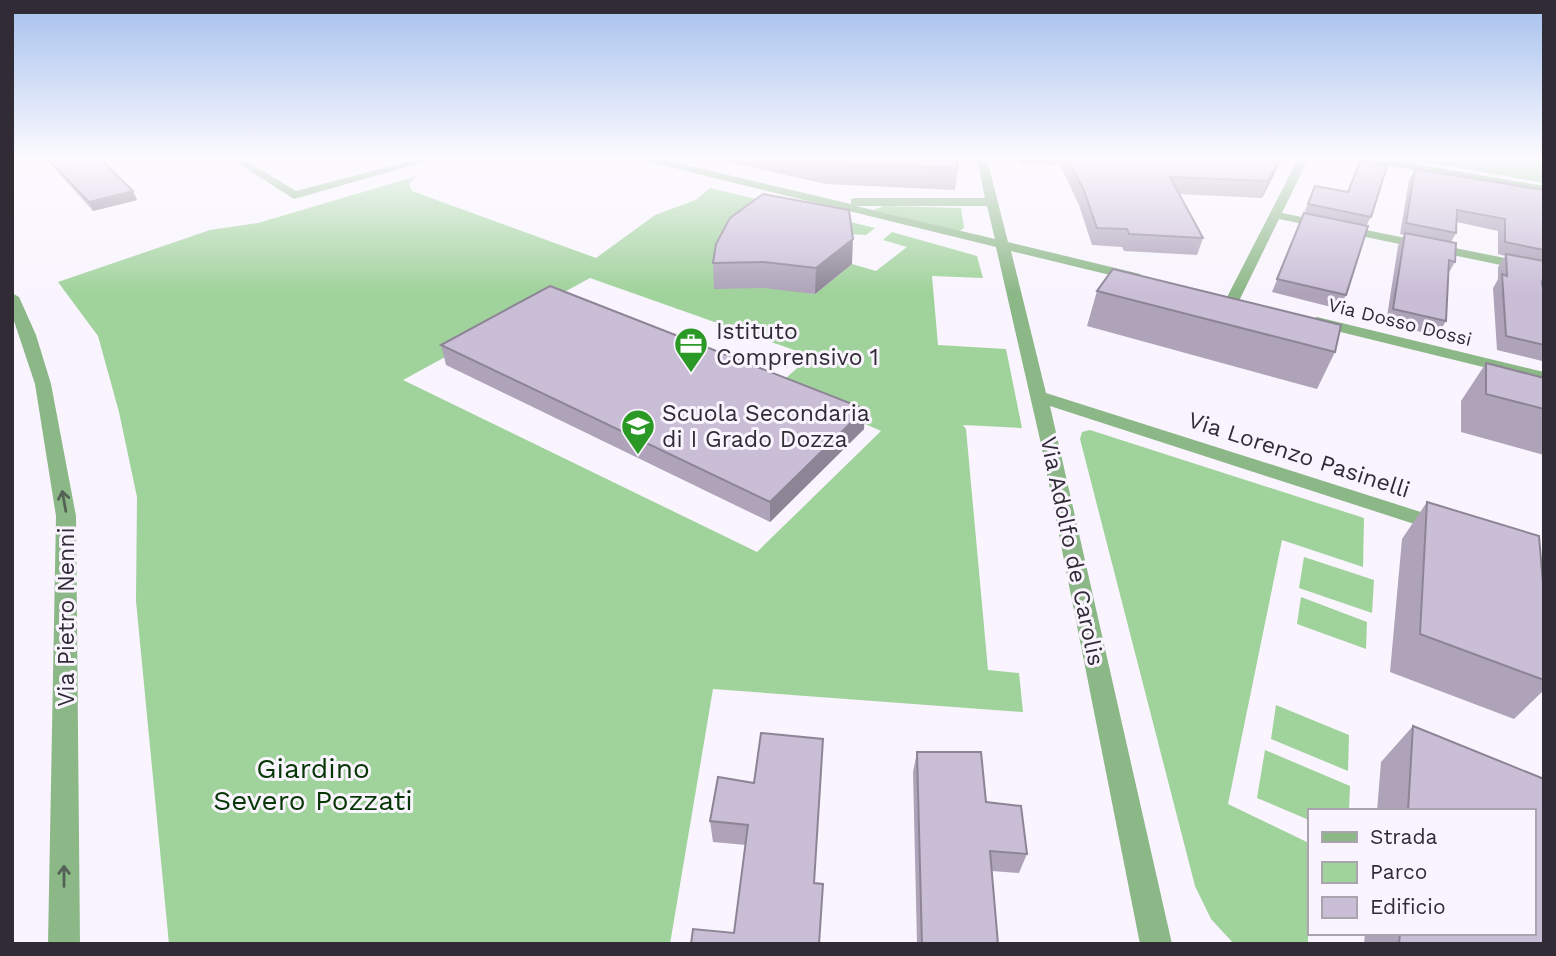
<svg xmlns="http://www.w3.org/2000/svg" width="1556" height="956" font-family="'Work Sans',sans-serif">
	<rect width="100%" height="100%" fill="#f9f4fe"/>
	<path fill="#a0d29b" fill-rule="evenodd" d="M 1404,159 L 1544,159 L 1544,183 L 1418,161 Z
		M 417,176 L 409,184 L 412,191 L 596,258 L 655,215 L 696,200 L 710,188 L 875,228 L 866,235 L 848,234 L 721,288 L 776,288 L 815,294 L 852,264 L 876,271 L 907,247 L 883,240 L 892,232 L 977,256 L 983,278 L 932,276 L 938,345 L 1006,349 L 1022,428 L 963,425 L 966,429 L 988,670 L 1019,673 L 1023,712 L 713,689 L 670,944 L 169,944 L 136,601 L 137,497 L 119,412 L 98,336 L 58,282 L 210,230 L 258,223 ZM 590,278 L 811,356 L 778,385 L 881,431 L 757,552 L 403,380 Z
		M 884,206 L 961,208 L 964,228 L 959,231 L 873,210 Z
		M 1090,430 L 1364,518 L 1363,567 L 1282,540 L 1228,804 L 1309,843 L 1308,944 L 1234,944 L 1211,919 L 1195,886 L 1080,439 L 1082,432 Z
		M 1304,557 L 1374,580 L 1372,613 L 1299,588 Z
		M 1301,597 L 1367,622 L 1366,649 L 1297,624 Z
		M 1276,705 L 1349,735 L 1348,771 L 1271,739 Z
		M 1265,750 L 1350,786 L 1349,811 L 1309,811 L 1309,820 L 1257,798 Z"/>
	<g fill="none" stroke-linecap="round" stroke-linejoin="round">
		<path fill="#8cb787" fill-rule="evenodd" d="M 231,159 L 243,159 L 296,191 L 418,159 L 434,159 L 294,199 Z
			M 644,159 L 661,159 L 851,204 L 851,199 L 855,198 L 985,198 L 977,159 L 987,159 L 1008,242 L 1140,274 L 1142,277 L 1135,281 L 1011,251 L 1046,393 L 1446,520 L 1449,525 L 1446,530 L 1439,532 L 1050,406 L 1172,944 L 1140,944 L 1041,444 L 996,247 L 645,161 ZM 856,206 L 987,206 L 995,239 Z
			M 1298,159 L 1308,159 L 1282,213 L 1544,266 L 1544,274 L 1279,219 L 1239,301 L 1232,305 L 1227,304 L 1225,301 Z
			M 1317,317 L 1544,372 L 1544,382 L 1312,325 L 1309,322 L 1312,319 Z"/>
		<path fill="#8cb787" fill-rule="evenodd" d="M 1364,159 L 1386,159 L 1544,186 L 1544,193 L 1369,162 Z
			M 12,293 L 19,297 L 36,335 L 51,384 L 76,516 L 80,944 L 48,944 L 56,516 L 35,384 L 12,315 Z"/>
	</g>
	<path fill="#aea3b9" d="M 46,159 L 100,159 L 133,191 L 137,200 L 93,211 Z
		M 714,159 L 957,159 L 958,168 L 955,190 L 826,184 Z
		M 1018,159 L 1282,159 L 1262,198 L 1179,194 L 1203,238 L 1197,255 L 1124,251 L 1122,247 L 1092,245 L 1079,205 L 1060,165 L 1019,164 Z
		M 1360,161 L 1371,217 L 1366,226 L 1346,295 L 1339,309 L 1272,292 L 1315,186 L 1348,192 Z
		M 1415,169 L 1544,190 L 1544,358 L 1542,361 L 1497,350 L 1493,288 L 1498,279 L 1498,267 L 1505,256 L 1498,254 L 1498,231 L 1457,222 L 1456,233 L 1451,242 L 1455,262 L 1448,274 L 1446,321 L 1437,336 L 1386,323 L 1398,246 L 1404,235 L 1400,234 L 1409,180 Z
		M 716,244 L 852,264 L 815,294 L 764,288 L 714,289 L 713,263 Z
		M 1097,291 L 1335,352 L 1317,389 L 1087,326 Z
		M 441,345 L 864,429 L 770,522 L 446,365 Z
		M 1486,363 L 1544,378 L 1544,455 L 1461,432 L 1461,401 Z
		M 1427,502 L 1544,595 L 1544,690 L 1514,719 L 1390,672 L 1402,539 Z
		M 1413,726 L 1544,779 L 1544,944 L 1364,944 L 1365,933 L 1533,933 L 1533,811 L 1377,811 L 1381,762 Z
		M 917,752 L 986,802 L 1027,854 L 1019,873 L 992,871 L 998,944 L 917,944 L 913,772 Z
		M 718,777 L 814,883 L 734,933 L 746,845 L 713,842 L 710,821 Z"/>
	<path fill="#8d8596" d="M 1280,159 L 1282,159 L 1262,198 L 1268,181 Z
		M 133,191 L 137,200 L 93,211 L 89,202 Z
		M 853,239 L 852,264 L 815,294 L 816,268 Z
		M 865,409 L 864,429 L 770,522 L 770,502 Z"/>
	<path fill="#cabed7" stroke="#8d8596" stroke-width="2" d="M 48,159 L 100,159 L 133,191 L 89,202 Z
		M 809,159 L 957,159 L 958,168 L 827,163 Z
		M 1067,159 L 1280,159 L 1268,181 L 1170,177 L 1203,238 L 1129,234 L 1127,229 L 1097,228 L 1083,188 Z
		M 1360,161 L 1387,166 L 1371,217 L 1308,204 L 1315,186 L 1348,192 Z
		M 1415,169 L 1544,190 L 1544,250 L 1505,242 L 1505,219 L 1457,210 L 1456,233 L 1406,223 Z
		M 763,194 L 849,210 L 853,239 L 816,268 L 764,262 L 713,263 L 716,244 L 730,218 Z
		M 1304,213 L 1368,226 L 1346,295 L 1277,279 Z
		M 1405,233 L 1456,243 L 1455,262 L 1449,260 L 1446,321 L 1393,309 Z
		M 1506,254 L 1544,261 L 1544,283 L 1542,282 L 1544,294 L 1544,345 L 1506,336 L 1502,274 L 1507,276 Z
		M 1113,269 L 1341,325 L 1335,352 L 1097,291 Z
		M 550,286 L 865,409 L 770,502 L 441,345 Z
		M 1486,363 L 1544,378 L 1544,409 L 1486,394 Z
		M 1427,502 L 1539,536 L 1544,595 L 1544,680 L 1420,634 Z
		M 1413,726 L 1544,779 L 1544,944 L 1399,944 L 1400,933 L 1533,933 L 1533,811 L 1408,811 Z
		M 761,733 L 823,739 L 814,883 L 823,884 L 819,944 L 691,944 L 693,929 L 734,933 L 748,825 L 710,821 L 718,777 L 754,783 Z
		M 917,752 L 981,752 L 986,802 L 1021,806 L 1027,854 L 990,851 L 998,944 L 922,944 Z"/>
	<defs><path id="oneway-shaft" d="M-6 0H5M1.5-3L5.5 0L1.5 3" fill="none" stroke-width="1.6" stroke-linecap="round" stroke-linejoin="round" transform="scale(1.75)"/></defs>
	<g stroke="#556356">
		<use href="#oneway-shaft" transform="translate(64 501) rotate(-100)"/>
		<use href="#oneway-shaft" transform="translate(64 876) rotate(-90)"/>
	</g>
	<linearGradient id="sky" x2="0" y2="1"><stop stop-color="#a5c0ed"/><stop offset="0.54" stop-color="#fcfaff"/><stop offset="1" stop-color="#fcfaff" stop-opacity="0"/></linearGradient>
	<rect width="1556" height="293" fill="url(#sky)"/>
	<defs>
		<g id="office-pin" transform="scale(1.75)"><path d="M0 17L-7.5 6A9.5 9.5 0 1 1 7.5 6Z" fill="#2b9925" stroke="#f9f4fe"/><path d="M-6-3h4V-5.5h4V-3h4V5H-6ZM-1-4.5V-3h2v-1.5ZM-6 0V1H6V0Z" fill="#fff"/></g>
		<g id="school-pin" transform="scale(1.75)"><path d="M0 17L-7.5 6A9.5 9.5 0 1 1 7.5 6Z" fill="#2b9925" stroke="#f9f4fe"/><path d="M0-5L7-2L0 1L-7-2ZM-4 1L0 2.5L4 1V4Q0 6-4 4Z" fill="#fff"/></g>
	</defs>
	<g fill-rule="evenodd">
		<use href="#office-pin" x="691" y="344"/>
		<use href="#school-pin" x="638" y="426"/>
	</g>
	<g text-anchor="middle" dominant-baseline="central" stroke-width="6" stroke-linejoin="round" paint-order="stroke">
		<g font-size="19" fill="#302b35" stroke="#f9f4fe">
			<text transform="translate(1400 322) rotate(14)">Via Dosso Dossi</text>
		</g>
		<g font-size="23" fill="#302b35" stroke="#f9f4fe" text-anchor="start">
			<text x="716" y="331">Istituto<tspan x="716" dy="26">Comprensivo 1</tspan></text>
			<text x="662" y="413">Scuola Secondaria<tspan x="662" dy="26">di I Grado Dozza</tspan></text>
		</g>
		<g font-size="23" fill="#302b35" stroke="#f9f4fe">
			<text transform="translate(1299 455) rotate(18)">Via Lorenzo Pasinelli</text>
			<text transform="translate(1072 551) rotate(78)">Via Adolfo de Carolis</text>
			<text transform="translate(66 617) rotate(-90)">Via Pietro Nenni</text>
		</g>
		<g font-size="28" fill="#053604" stroke="#f9f4fe">
			<text x="313" y="768">Giardino<tspan x="313" dy="32">Severo Pozzati</tspan></text>
		</g>
	</g>
	<rect width="1556" height="956" fill="none" stroke="#302b35" stroke-width="28"/>
	<rect x="1308" y="809" width="228" height="126" fill="#f9f4fe" stroke="#a9a4ae" stroke-width="2"/>
	<rect x="1322" y="832" width="35" height="10" fill="#8cb787" stroke="#a9a4ae" stroke-width="2"/>
	<text x="1370" y="844" font-size="21" fill="#302b35">Strada</text>
	<rect x="1322" y="862" width="35" height="21" fill="#a0d29b" stroke="#a9a4ae" stroke-width="2"/>
	<text x="1370" y="879" font-size="21" fill="#302b35">Parco</text>
	<rect x="1322" y="897" width="35" height="21" fill="#cabed7" stroke="#a9a4ae" stroke-width="2"/>
	<text x="1370" y="914" font-size="21" fill="#302b35">Edificio</text>
</svg>
